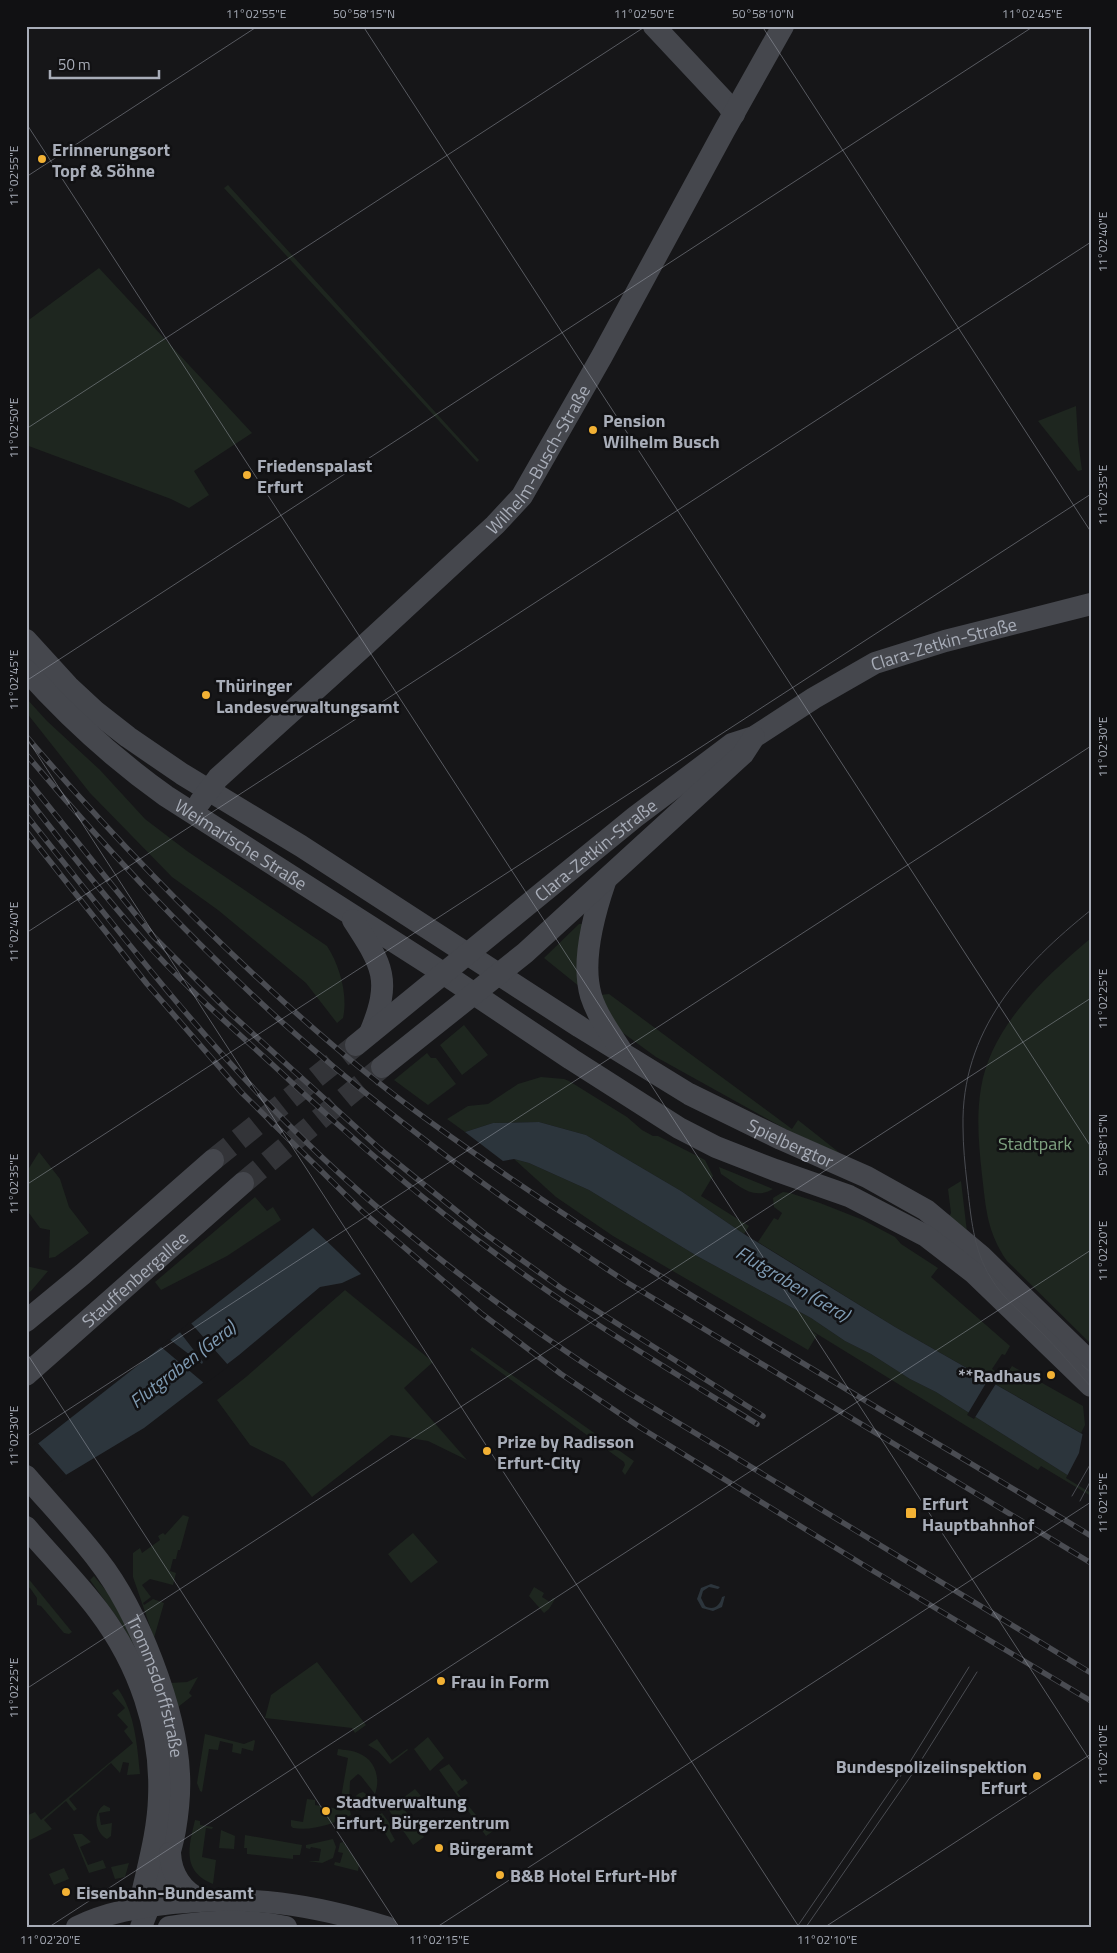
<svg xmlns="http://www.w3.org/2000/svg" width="1117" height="1953" font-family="'Titillium Web',sans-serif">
	<rect width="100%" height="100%" fill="#161618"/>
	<path fill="#1e261f" d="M 228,185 L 479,460 L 477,462 L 224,188 Z
		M 99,268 L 252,433 L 194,471 L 209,495 L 189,508 L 171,499 L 26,445 L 26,322 Z
		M 1076,406 L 1078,441 L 1082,470 L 1078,471 L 1038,421 Z
		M 26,698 L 47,721 L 100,770 L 145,819 L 187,851 L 327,946 C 340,966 348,995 343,1018 L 337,1023 L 306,983 L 218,910 L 172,877 L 90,793 L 26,712 Z
		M 579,924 L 586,924 L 580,987 L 544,958 Z
		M 1091,938 L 1091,1344 L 1007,1261 C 987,1232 986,1209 982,1175 C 979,1147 976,1117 981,1088 C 991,1026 1045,977 1091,938 Z
		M 609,994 L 792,1129 L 798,1120 L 841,1154 L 791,1132 L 656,1057 L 619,1030 L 600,995 Z
		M 464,1025 L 488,1055 L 462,1075 L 440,1045 Z
		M 427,1053 L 431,1058 L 436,1058 L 456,1084 L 428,1105 L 394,1080 Z
		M 541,1077 L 564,1079 L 569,1081 L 627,1117 L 642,1130 L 653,1136 L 658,1136 L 705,1160 L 713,1176 L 701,1196 L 749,1226 L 744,1234 L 681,1191 L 586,1135 L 539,1122 L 493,1123 L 465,1132 L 447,1119 L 468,1106 L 488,1104 L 518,1084 Z
		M 39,1152 L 60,1179 L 69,1207 L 89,1233 L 55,1257 L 49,1258 L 50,1230 L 40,1228 L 26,1209 L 26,1173 Z
		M 514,1159 L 529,1163 L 589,1190 L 697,1256 L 811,1318 L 845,1341 L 871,1354 L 910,1379 L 936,1392 L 1091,1490 L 1091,1496 L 1041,1466 L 1038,1470 L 809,1329 L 817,1335 L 808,1350 L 613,1236 L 556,1197 Z
		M 719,1167 L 773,1189 C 752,1201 739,1185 721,1174 Z
		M 961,1181 L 967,1232 L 949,1217 L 951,1213 L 948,1189 Z
		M 783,1192 L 790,1193 L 820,1203 L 863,1220 L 895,1237 L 901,1244 L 938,1268 L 931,1277 L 1010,1346 L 1005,1355 L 1002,1354 L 992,1369 L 1005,1377 L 1012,1366 L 1083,1406 L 1085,1425 L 1081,1433 L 895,1327 L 758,1242 L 774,1218 L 778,1220 L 782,1213 L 774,1207 L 773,1198 Z
		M 255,1197 L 267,1211 L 273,1207 L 281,1220 L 227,1256 L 161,1290 L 155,1282 Z
		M 26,1266 L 48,1271 L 31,1291 L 26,1294 Z
		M 345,1290 L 433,1362 L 404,1388 L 467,1460 L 428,1441 L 391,1435 L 312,1497 L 284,1462 L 250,1445 L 217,1400 L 246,1377 Z
		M 472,1347 L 634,1461 L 625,1475 L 622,1471 L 625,1465 L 624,1462 L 470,1350 Z
		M 183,1515 L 189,1517 L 180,1550 L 178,1550 L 176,1559 L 173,1559 L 170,1571 L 176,1573 L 173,1585 L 150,1579 L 142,1585 L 151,1597 L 143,1603 L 144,1605 L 153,1599 L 164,1603 L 154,1638 L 133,1577 L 133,1553 L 140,1548 L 142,1553 L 160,1540 L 158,1536 L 163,1533 L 165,1535 Z
		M 413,1533 L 438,1562 L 411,1583 L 388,1554 Z
		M 94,1576 L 112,1598 L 158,1694 L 123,1626 L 90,1580 Z
		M 26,1577 L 27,1577 L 72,1632 L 69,1634 L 64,1633 L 41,1606 L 37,1605 L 37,1598 L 30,1588 L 26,1587 Z
		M 534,1587 L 544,1593 L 542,1597 L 550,1602 L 553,1598 L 555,1599 L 549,1609 L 544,1613 L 529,1596 Z
		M 317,1662 L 366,1725 L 355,1733 L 352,1728 L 265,1718 L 271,1695 Z
		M 198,1677 L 189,1693 L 192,1696 L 178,1707 L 170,1683 L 187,1682 Z
		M 118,1689 C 135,1713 137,1745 140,1774 L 127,1775 L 129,1763 L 123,1762 L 120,1773 L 111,1763 L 69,1799 L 77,1809 L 74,1811 L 66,1801 L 44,1820 L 52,1829 L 26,1842 L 26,1816 L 35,1812 L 41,1820 L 133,1743 L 124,1731 L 128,1727 L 117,1715 L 125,1708 L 112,1693 Z
		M 205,1734 L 244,1744 L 254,1740 L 255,1741 L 253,1751 L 242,1748 L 241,1754 L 232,1752 L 233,1744 L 220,1741 L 218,1750 L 209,1749 L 202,1792 L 200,1791 L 197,1783 Z
		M 428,1737 L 444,1758 L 430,1771 L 414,1749 Z
		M 377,1739 L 392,1760 L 407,1749 L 408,1750 L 390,1764 L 378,1751 L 368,1745 Z
		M 338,1749 C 344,1750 352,1750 358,1753 C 375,1759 381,1778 375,1794 L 361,1776 L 358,1774 L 350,1781 L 349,1807 L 351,1815 C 332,1824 314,1831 293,1828 L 291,1826 L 291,1820 L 303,1822 L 307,1799 L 315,1800 L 315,1805 L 339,1809 L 348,1758 L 337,1755 Z
		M 449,1764 L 462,1781 L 465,1779 L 468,1783 L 457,1792 L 476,1815 L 493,1831 L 486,1836 L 439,1770 Z
		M 415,1789 L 421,1796 L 404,1809 L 424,1837 L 413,1845 L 388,1809 Z
		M 363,1792 L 373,1799 L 362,1809 L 356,1811 C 352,1804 353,1794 363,1792 Z
		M 104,1805 L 110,1808 L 110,1811 L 99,1813 L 101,1825 L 112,1823 L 111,1836 L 107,1839 C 95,1833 92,1813 104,1805 Z
		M 382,1813 L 393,1828 L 390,1831 L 395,1840 L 391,1843 L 380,1825 L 370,1831 L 367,1827 L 362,1830 L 360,1827 Z
		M 195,1820 L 200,1821 L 200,1825 L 213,1827 L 212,1829 L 206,1828 L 202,1857 L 216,1860 L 213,1884 C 181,1871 189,1846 195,1820 Z
		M 221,1830 L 235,1836 L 234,1849 L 219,1848 Z
		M 73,1834 L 82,1834 L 91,1842 L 80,1847 L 88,1865 L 103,1860 L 106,1868 L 89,1873 Z
		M 245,1835 L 302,1845 L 300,1855 L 293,1855 L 293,1859 L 247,1854 L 247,1848 L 244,1848 Z
		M 333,1839 L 336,1847 L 333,1858 L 322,1863 L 308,1861 L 319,1861 L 321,1849 L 311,1847 L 310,1849 L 306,1848 L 306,1845 Z
		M 343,1842 L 359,1865 L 358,1871 L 334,1865 L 335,1862 L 340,1863 L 343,1853 L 338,1852 L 340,1843 Z
		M 129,1863 L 125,1877 L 115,1879 L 111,1867 Z
		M 64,1868 L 69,1879 L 54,1885 L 49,1874 Z"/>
	<path fill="#2c353c" d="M 539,1122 L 586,1135 L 681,1191 L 744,1234 L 895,1327 L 1091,1439 L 1091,1490 L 936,1392 L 910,1379 L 871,1354 L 845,1341 L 811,1318 L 697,1256 L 589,1190 L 529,1163 L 514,1159 L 503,1161 L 465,1132 L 493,1123 Z
		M 313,1228 L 361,1274 L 342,1283 L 320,1287 L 239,1355 L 144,1428 L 26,1499 L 26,1453 Z
		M 711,1584 L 720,1587 L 718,1589 L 709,1587 L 703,1591 L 701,1598 L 705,1606 C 713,1611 720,1606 722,1597 L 725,1596 L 722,1607 L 713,1611 L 702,1608 L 697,1599 L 701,1588 Z"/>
	<path fill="#161618" d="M 190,1322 L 229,1366 L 205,1384 L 160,1346 L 169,1339 L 202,1364 L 203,1362 L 179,1331 Z
		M 989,1378 L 997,1382 L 974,1419 L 967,1415 Z
		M 1083,1432 L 1091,1436 L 1091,1493 L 1066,1478 L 1079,1453 Z
		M 37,1442 L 68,1477 L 26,1502 L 26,1450 Z"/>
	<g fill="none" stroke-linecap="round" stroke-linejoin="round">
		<path stroke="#333438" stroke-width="22" stroke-dasharray="22 11" stroke-linecap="butt" d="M 213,1160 L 356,1045
			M 243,1183 L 382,1067"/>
		<g stroke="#45474d" stroke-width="22">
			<path d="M 654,26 L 727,104 L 734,114"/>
			<path id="s1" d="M 26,640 L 68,686 L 96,712 L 128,737 L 182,774 L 301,846 L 580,1027 L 689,1094 L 781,1139 L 867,1177 L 926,1210 L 981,1256 L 1091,1363"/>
			<path id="s2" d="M 26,670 C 69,718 114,759 166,796 L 443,973 L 571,1059 L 679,1128 L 716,1147 L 775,1170 L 849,1196 L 926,1236 L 974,1273 L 1091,1386"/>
			<path id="s3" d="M 200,802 L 218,778 L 365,645 L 495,525 L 522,496 L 602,356 L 724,131 L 783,26"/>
			<path d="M 605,882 C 594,914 581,962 591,996 C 597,1015 610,1033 621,1050"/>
			<path d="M 353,920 C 383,966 392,980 370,1033"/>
			<path id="s4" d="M 356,1045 L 635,817 L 732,744 L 754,737 L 814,698 L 875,663 L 945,641 L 1091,604"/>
			<path d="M 382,1067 L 525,953 L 743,754 L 754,737"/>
			<path d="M 26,1321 L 83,1274 L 213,1160"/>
			<path id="s5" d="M 26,1375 L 243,1183"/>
			<path id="s6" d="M 26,1476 C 50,1504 76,1531 98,1560 C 138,1611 176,1709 179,1774 C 180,1793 178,1812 175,1830 C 169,1864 153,1895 141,1927"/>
			<path d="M 26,1527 C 50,1555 76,1581 98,1610 C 139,1664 162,1730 159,1798 C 158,1832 148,1866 141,1899"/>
			<path d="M 170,1853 C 171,1874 182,1892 202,1900"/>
			<path d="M 77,1927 C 107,1912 140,1907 172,1903 C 251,1895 311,1904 386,1927"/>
			<path d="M 169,1927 C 208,1921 247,1919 286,1927"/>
		</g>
		<path stroke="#4a4c52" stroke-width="1" d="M 1091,910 C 1021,966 961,1031 963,1127 C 963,1146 965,1165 967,1183 C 971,1216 973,1250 991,1278 C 1003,1299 1023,1314 1040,1331 C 1058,1349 1074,1368 1091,1387
			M 1082,1365 L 1091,1373
			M 1072,1496 L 1091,1463
			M 1080,1501 L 1091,1480
			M 797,1927 L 908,1765 L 969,1667
			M 806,1927 L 915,1770 L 977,1672"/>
		<g stroke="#4a4c52" stroke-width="5.5">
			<path id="rail" d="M 26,736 C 104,827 185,912 274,993 C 323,1038 375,1082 429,1121 C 640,1274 869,1400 1091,1536
				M 26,754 C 106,849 191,940 283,1023 C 391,1119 507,1204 628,1283 L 1091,1563
				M 26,778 L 153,936 L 229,1012 L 380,1149 L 484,1233 L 561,1288 L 763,1416
				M 26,796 C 63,844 100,891 140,936 C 181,983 227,1023 273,1065 C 345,1133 420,1198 500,1257 C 582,1318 670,1370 757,1424
				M 26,815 C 109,919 189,1024 282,1118 C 386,1224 504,1313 629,1393 L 1091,1673
				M 26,831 L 147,984 L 241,1092 L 363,1212 L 482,1314 L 561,1374 L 641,1428 L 870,1569 L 1091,1701"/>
		</g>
		<use href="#rail" stroke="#111113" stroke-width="4" stroke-dasharray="11" stroke-linecap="butt"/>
	</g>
	<path fill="none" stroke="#a8adb8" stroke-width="1" stroke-opacity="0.45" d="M 363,26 L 1091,1147M 762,26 L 1091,532M 26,123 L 1091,1762M 26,177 L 258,26M 26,429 L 646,26M 26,681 L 1034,26M 26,737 L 799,1927M 26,933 L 1091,242M 26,1185 L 1091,494M 26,1352 L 399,1927M 26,1437 L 1091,746M 26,1689 L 1091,998M 49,1927 L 1091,1250M 437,1927 L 1091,1502M 825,1927 L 1091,1754"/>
	<g fill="#f2b134" stroke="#111113" stroke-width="2">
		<circle cx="42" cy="159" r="5"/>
		<circle cx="593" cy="430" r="5"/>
		<circle cx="247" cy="475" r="5"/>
		<circle cx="206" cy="695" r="5"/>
		<circle cx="1051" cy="1375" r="5"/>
		<circle cx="487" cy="1451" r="5"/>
		<rect x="905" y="1507" width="12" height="12" rx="2.5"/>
		<circle cx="441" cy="1681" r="5"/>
		<circle cx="1037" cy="1776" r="5"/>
		<circle cx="326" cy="1811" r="5"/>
		<circle cx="439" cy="1848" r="5"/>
		<circle cx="500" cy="1875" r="5"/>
		<circle cx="66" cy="1892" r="5"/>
	</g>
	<g text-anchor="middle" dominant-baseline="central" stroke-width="5" stroke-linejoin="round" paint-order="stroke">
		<g font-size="18" font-weight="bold" fill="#a8adb8" stroke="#111113" text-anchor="start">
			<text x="52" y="149">Erinnerungsort<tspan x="52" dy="21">Topf &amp; Söhne</tspan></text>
			<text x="603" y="420">Pension<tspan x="603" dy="21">Wilhelm Busch</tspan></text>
			<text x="257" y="465">Friedenspalast<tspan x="257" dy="21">Erfurt</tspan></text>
			<text x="216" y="685">Thüringer<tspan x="216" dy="21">Landesverwaltungsamt</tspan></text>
			<text x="1041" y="1375" text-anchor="end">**Radhaus</text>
			<text x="497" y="1441">Prize by Radisson<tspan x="497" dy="21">Erfurt-City</tspan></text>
			<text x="922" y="1503">Erfurt<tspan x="922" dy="21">Hauptbahnhof</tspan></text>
			<text x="451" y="1681">Frau in Form</text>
			<text x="1027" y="1766" text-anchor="end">Bundespolizeiinspektion<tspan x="1027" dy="21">Erfurt</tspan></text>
			<text x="336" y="1801">Stadtverwaltung<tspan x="336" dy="21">Erfurt, Bürgerzentrum</tspan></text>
			<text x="449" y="1848">Bürgeramt</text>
			<text x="510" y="1875">B&amp;B Hotel Erfurt-Hbf</text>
			<text x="76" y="1892">Eisenbahn-Bundesamt</text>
		</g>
		<g font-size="18" fill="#a8adb8" stroke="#111113">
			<text stroke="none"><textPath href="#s3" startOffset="484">Wilhelm-Busch-Straße</textPath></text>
			<text stroke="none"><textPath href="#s4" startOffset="718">Clara-Zetkin-Straße</textPath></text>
			<text stroke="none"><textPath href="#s2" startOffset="278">Weimarische Straße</textPath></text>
			<text stroke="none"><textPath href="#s4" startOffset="309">Clara-Zetkin-Straße</textPath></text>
			<text stroke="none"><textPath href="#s1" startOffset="919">Spielbergtor</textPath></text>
			<text stroke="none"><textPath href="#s5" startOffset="145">Stauffenbergallee</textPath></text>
			<text stroke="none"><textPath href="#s6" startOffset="251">Trommsdorffstraße</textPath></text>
		</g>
		<g font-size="18" fill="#7fa381" stroke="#111113">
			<text x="1035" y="1143">Stadtpark</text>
		</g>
		<g font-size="19" font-style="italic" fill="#7f9bb3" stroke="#111113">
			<text transform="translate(793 1283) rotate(31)">Flutgraben (Gera)</text>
			<text transform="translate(182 1364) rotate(-38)">Flutgraben (Gera)</text>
		</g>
	</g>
	<rect width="1117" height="1953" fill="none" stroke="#111113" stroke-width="55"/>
	<path d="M50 70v8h109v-8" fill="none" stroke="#a8adb8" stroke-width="2.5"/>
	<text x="58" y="70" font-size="15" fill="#a8adb8" stroke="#111113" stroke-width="4" paint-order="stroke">50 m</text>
	<rect x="28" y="28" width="1062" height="1898" fill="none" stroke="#a8adb8" stroke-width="2"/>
	<g font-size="12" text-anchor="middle" fill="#a8adb8">
		<text x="256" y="18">11°02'55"E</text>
		<text x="364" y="18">50°58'15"N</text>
		<text x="644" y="18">11°02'50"E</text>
		<text x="763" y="18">50°58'10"N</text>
		<text x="1032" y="18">11°02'45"E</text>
		<text transform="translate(14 176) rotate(-90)" y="4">11°02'55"E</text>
		<text transform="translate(1103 242) rotate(-90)" y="4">11°02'40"E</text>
		<text transform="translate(14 428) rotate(-90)" y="4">11°02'50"E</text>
		<text transform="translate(1103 495) rotate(-90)" y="4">11°02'35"E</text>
		<text transform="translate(14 680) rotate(-90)" y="4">11°02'45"E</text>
		<text transform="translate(1103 747) rotate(-90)" y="4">11°02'30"E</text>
		<text transform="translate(14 932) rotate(-90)" y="4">11°02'40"E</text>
		<text transform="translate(1103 999) rotate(-90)" y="4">11°02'25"E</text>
		<text transform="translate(1103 1145) rotate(-90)" y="4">50°58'15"N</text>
		<text transform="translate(14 1184) rotate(-90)" y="4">11°02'35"E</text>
		<text transform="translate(1103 1251) rotate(-90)" y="4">11°02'20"E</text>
		<text transform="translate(14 1436) rotate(-90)" y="4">11°02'30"E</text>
		<text transform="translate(1103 1503) rotate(-90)" y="4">11°02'15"E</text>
		<text transform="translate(14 1688) rotate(-90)" y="4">11°02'25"E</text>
		<text transform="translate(1103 1755) rotate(-90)" y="4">11°02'10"E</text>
		<text x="50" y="1944">11°02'20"E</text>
		<text x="439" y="1944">11°02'15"E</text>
		<text x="827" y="1944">11°02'10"E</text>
	</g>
</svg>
